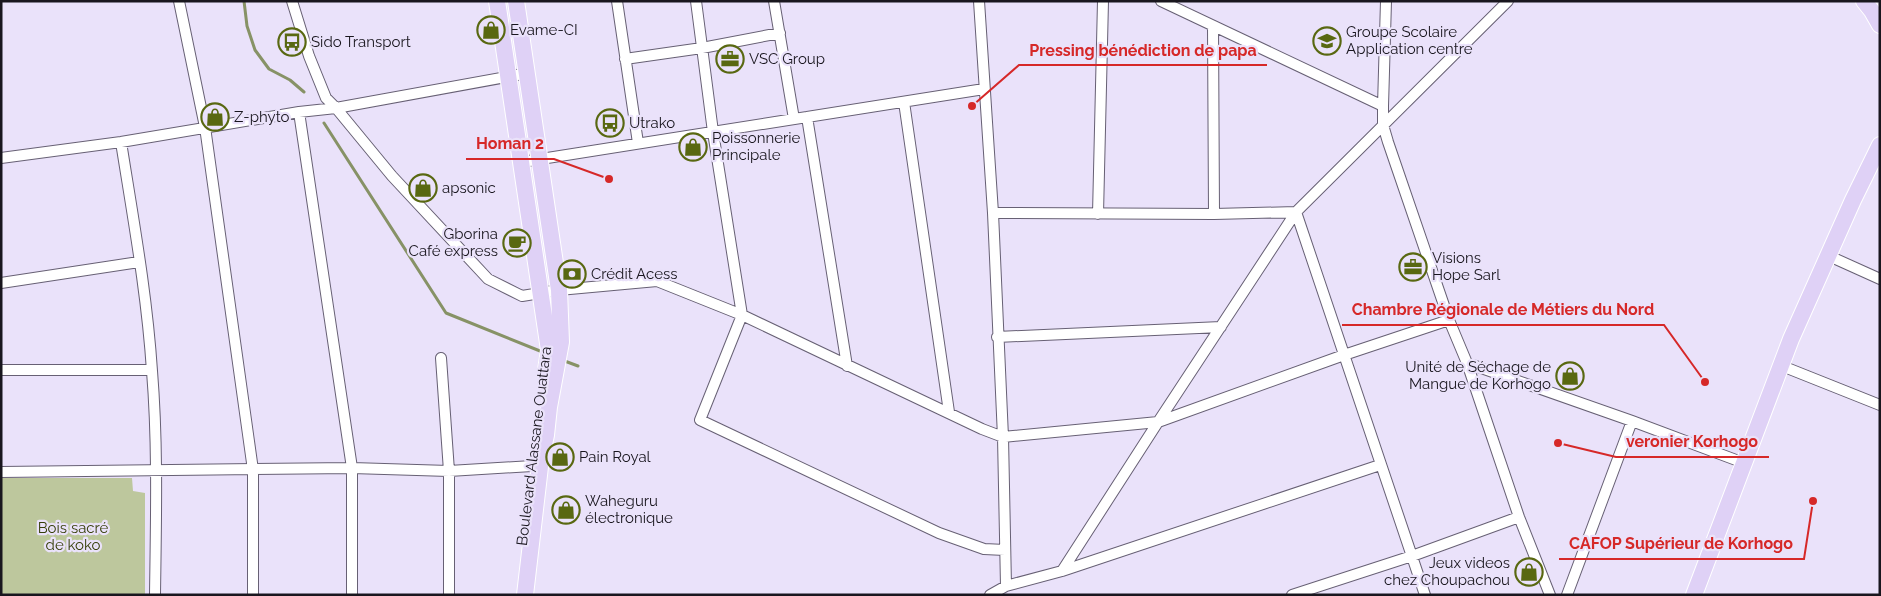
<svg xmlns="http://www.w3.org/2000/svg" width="1881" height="596" font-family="Raleway,sans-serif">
	<rect width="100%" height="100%" fill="#eae2fa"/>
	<path fill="#bdc79d" d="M 1,478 L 132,478 L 133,491 L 145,493 L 145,595 L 1,595 Z"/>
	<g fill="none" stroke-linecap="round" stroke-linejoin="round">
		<path stroke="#879266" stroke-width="3" d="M 244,1 L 247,26 L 255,50 L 269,69 L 290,80 L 304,92
			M 324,123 L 446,313 L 545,353
			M 562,360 L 578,366"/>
		<g stroke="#676074" stroke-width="12">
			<path id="street" d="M 179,1 L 205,127 L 253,470 L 253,595
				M 292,1 L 309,56 L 326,98 L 336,108 L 392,176 L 488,279 L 522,296 L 559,290 L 657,281 L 742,315 L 982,429 L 1003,437 L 1158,422 L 1344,355 L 1449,320
				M 617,1 L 638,143
				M 696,1 L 713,132 L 742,315 L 700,420 L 939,533 L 984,549 L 1005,550
				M 774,1 L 794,119
				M 979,1 L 993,213 L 1003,437 L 1006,586
				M 1161,1 L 1383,106
				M 1386,1 L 1383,106 L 1383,125 L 1388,142 L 1449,320 L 1467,363 L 1519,517 L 1550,595
				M 1213,26 L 1214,214
				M 625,59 L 702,48 L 780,33
				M 904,102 L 949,412
				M 299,112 L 352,468 L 352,595
				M 807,117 L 847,366
				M 121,142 C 133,218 147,294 152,371 C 158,445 156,520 155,595
				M 1,158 L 121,142 L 299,112 L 336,108 L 528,73
				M 522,162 L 984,89
				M 993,213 L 1214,214 L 1296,212 L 1425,595
				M 1098,214 L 1103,1
				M 1829,256 L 1880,279
				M 1,283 L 139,262
				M 997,337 L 1221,327
				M 441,358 L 449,471 L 449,595
				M 1467,363 L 1632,421 L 1744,463
				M 1782,366 L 1880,405
				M 1,370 L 152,370
				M 1,472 L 352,468 L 449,471 L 532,466 L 541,458
				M 1062,571 L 1158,422 L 1296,212 L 1508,1
				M 990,595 L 1006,586 L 1062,571 L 1380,465
				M 1292,595 L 1412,556 L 1519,517
				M 1567,595 L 1632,421"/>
		</g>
		<g stroke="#fff" stroke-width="18">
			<path id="primary" d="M 497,1 L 549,350 L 546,370
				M 516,1 L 559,290 L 561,342 L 549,407 L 546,435 L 541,458 L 525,595
				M 1864,1 L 1872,11 L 1880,25
				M 1694,595 L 1791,339 L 1853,200 L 1880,145"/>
		</g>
		<use href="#street" stroke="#fff" stroke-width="10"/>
		<use href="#primary" stroke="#dfd1f6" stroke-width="16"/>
	</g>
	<defs>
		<g id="shop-ring" transform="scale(1.4375)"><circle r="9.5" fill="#eae2fa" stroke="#596811" stroke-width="1.5"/><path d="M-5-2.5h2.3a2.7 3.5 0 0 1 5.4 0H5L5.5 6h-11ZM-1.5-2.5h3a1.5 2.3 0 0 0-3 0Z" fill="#596811"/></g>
		<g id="school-ring" transform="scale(1.4375)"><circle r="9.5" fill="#eae2fa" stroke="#596811" stroke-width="1.5"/><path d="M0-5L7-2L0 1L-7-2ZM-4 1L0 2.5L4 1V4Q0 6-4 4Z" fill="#596811"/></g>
		<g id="bus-ring" transform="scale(1.4375)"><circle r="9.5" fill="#eae2fa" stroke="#596811" stroke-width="1.5"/><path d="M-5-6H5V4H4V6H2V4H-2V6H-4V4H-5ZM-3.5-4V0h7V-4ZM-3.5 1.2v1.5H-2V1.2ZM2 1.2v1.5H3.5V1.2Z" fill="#596811"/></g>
		<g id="office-ring" transform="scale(1.4375)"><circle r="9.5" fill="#eae2fa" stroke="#596811" stroke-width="1.5"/><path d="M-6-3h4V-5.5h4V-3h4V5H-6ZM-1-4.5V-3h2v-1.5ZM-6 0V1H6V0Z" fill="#596811"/></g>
		<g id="cafe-ring" transform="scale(1.4375)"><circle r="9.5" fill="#eae2fa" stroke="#596811" stroke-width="1.5"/><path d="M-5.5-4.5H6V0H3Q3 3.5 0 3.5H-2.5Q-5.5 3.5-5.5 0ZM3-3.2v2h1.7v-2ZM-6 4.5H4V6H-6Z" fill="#596811"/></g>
		<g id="bank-ring" transform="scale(1.4375)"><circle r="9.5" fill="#eae2fa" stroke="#596811" stroke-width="1.5"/><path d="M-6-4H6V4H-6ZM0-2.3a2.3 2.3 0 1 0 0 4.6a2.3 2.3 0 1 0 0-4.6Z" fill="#596811"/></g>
	</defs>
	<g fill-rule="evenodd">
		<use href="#shop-ring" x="491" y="30"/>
		<use href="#school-ring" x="1327" y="41"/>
		<use href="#bus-ring" x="292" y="42"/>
		<use href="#office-ring" x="730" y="59"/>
		<use href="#shop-ring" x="215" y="117"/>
		<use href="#bus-ring" x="610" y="123"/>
		<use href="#shop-ring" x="693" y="147"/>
		<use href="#shop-ring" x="423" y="188"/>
		<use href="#cafe-ring" x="517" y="243"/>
		<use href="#office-ring" x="1413" y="267"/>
		<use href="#bank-ring" x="572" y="274"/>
		<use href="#shop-ring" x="1570" y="376"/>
		<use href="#shop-ring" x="560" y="457"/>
		<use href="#shop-ring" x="566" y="510"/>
		<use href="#shop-ring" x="1529" y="572"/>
	</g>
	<g text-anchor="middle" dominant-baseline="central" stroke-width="4.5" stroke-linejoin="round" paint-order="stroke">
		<g font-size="15" fill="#19161e" stroke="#eae2fa" text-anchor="start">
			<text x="510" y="30">Evame-CI</text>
			<text x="1346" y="32">Groupe Scolaire<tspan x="1346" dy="17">Application centre</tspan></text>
			<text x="311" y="42">Sido Transport</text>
			<text x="749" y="59">VSC Group</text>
			<text x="234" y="117">Z-phyto</text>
			<text x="629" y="123">Utrako</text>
			<text x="712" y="138">Poissonnerie<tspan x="712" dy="17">Principale</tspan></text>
			<text x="442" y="188">apsonic</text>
			<text x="498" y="234" text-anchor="end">Gborina<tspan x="498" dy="17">Café express</tspan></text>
			<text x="1432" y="258">Visions<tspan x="1432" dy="17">Hope Sarl</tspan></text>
			<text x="591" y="274">Crédit Acess</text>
			<text x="1551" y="367" text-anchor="end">Unité de Séchage de<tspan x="1551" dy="17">Mangue de Korhogo</tspan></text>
			<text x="579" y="457">Pain Royal</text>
			<text x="585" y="501">Waheguru<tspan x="585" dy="17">électronique</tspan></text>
			<text x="1510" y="563" text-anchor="end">Jeux videos<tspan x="1510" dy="17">chez Choupachou</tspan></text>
		</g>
		<g font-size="15" fill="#19161e" stroke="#eae2fa">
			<text transform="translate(534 446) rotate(-83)">Boulevard Alassane Ouattara</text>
		</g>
		<g font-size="15" fill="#37400a" stroke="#eae2fa">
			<text x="73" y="528">Bois sacré<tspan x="73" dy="17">de koko</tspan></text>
		</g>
	</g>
	<path fill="none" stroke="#d62828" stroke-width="2" d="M972 106L1019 65H1267M609 179L554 159H466M1705 382L1664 325H1342M1558 443L1616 457H1769M1813 501L1804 559H1559"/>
	<g fill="#d62828" stroke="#eae2fa" stroke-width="2">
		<circle cx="972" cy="106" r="5"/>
		<circle cx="609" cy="179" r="5"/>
		<circle cx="1705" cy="382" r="5"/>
		<circle cx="1558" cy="443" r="5"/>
		<circle cx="1813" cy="501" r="5"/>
	</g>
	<g font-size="16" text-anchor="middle" font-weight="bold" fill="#d62828" stroke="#eae2fa" stroke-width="4.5" stroke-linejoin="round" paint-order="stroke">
		<text x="1143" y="56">Pressing bénédiction de papa</text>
		<text x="510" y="149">Homan 2</text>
		<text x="1503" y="315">Chambre Régionale de Métiers du Nord</text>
		<text x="1692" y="447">veronier Korhogo</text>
		<text x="1681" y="549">CAFOP Supérieur de Korhogo</text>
	</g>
	<rect width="1881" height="596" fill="none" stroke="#19161e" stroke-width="5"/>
</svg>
